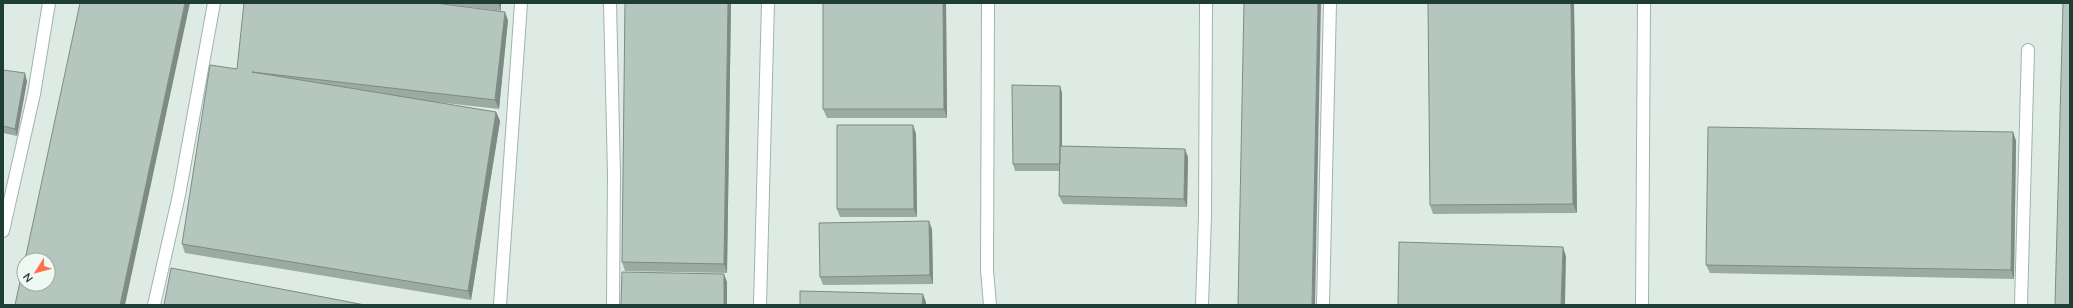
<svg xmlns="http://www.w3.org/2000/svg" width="2073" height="308" font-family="'Nunito Sans',sans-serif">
	<rect width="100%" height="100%" fill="#deebe5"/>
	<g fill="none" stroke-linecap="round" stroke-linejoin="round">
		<g stroke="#a1b3ac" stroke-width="14">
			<path id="minor" d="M 610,3 L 614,174 L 613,305
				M 988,3 L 987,270 L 990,305
				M 3,231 L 34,94 L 49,3
				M 154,305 L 179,195 L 214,3
				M 500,305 L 521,3
				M 760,305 L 768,3
				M 1202,305 L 1205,216 L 1206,3
				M 1323,305 L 1330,3
				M 1642,305 L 1644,3
				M 2021,305 L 2028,50"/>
		</g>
		<use href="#minor" stroke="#fff" stroke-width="12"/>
	</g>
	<path fill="#9baaa3" d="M 437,3 L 501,3 L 501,11 Z
		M 625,3 L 731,3 L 727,273 L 625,271 L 622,262 Z
		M 823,3 L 946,3 L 947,118 L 827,118 L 823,109 Z
		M 1428,3 L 1574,3 L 1577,213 L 1433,214 L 1430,205 Z
		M 508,20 L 499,109 L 427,101 L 496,112 L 500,121 L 471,300 L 185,253 L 182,244 L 237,69 Z
		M 3,70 L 27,81 L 17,136 L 3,133 Z
		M 1060,86 L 1062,93 L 1062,146 L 1188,157 L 1187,207 L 1063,204 L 1059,196 L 1060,171 L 1015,171 L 1013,164 Z
		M 913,125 L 916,134 L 917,217 L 840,217 L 837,209 Z
		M 2013,132 L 2016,141 L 2014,279 L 1710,273 L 1706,265 Z
		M 932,229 L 933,284 L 823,285 L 820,277 Z"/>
	<path fill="#7e8b85" d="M 185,3 L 190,3 L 125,305 L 120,305 Z
		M 498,3 L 501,3 L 501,11 Z
		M 728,3 L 731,3 L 727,273 L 724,264 Z
		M 943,3 L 946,3 L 947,118 L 944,109 Z
		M 1318,3 L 1321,3 L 1315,305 L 1312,305 Z
		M 1571,3 L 1574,3 L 1577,213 L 1573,204 Z
		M 505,12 L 508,20 L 499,109 L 495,100 Z
		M 25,73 L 27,81 L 17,136 L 15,129 Z
		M 1060,86 L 1062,93 L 1062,171 L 1060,164 Z
		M 496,112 L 500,121 L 471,300 L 468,291 Z
		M 913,125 L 916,134 L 917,217 L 914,209 Z
		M 2013,132 L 2016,141 L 2014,279 L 2011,270 Z
		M 1185,149 L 1188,157 L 1187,207 L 1184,199 Z
		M 929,221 L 932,229 L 933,284 L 930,275 Z
		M 1563,247 L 1566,256 L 1565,305 L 1561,305 Z
		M 724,274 L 727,282 L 727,305 L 724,305 Z
		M 923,294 L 926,302 L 926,305 L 922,305 Z"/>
	<path fill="#b4c6be" stroke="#7e8b85" d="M 80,3 L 185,3 L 120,305 L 15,305 L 24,263 L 24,284 L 48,284 L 48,260 L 25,260 Z
		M 244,3 L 435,3 L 505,12 L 495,100 L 252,72 L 496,112 L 468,291 L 182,244 L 210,65 L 237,69 Z
		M 625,3 L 728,3 L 724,264 L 622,262 Z
		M 823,3 L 943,3 L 944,109 L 823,109 Z
		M 1244,3 L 1318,3 L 1312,305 L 1238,305 Z
		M 1428,3 L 1571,3 L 1573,204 L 1430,205 Z
		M 2063,3 L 2070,3 L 2070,305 L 2055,305 Z
		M 3,70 L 25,73 L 15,129 L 3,126 Z
		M 1012,85 L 1060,86 L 1060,164 L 1013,164 Z
		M 837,125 L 913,125 L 914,209 L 837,209 Z
		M 1708,127 L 2013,132 L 2011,270 L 1706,265 Z
		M 1060,146 L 1185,149 L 1184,199 L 1059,196 Z
		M 929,221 L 930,275 L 820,277 L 819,223 Z
		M 1399,242 L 1563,247 L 1561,305 L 1398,305 Z
		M 171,268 L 365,305 L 164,305 Z
		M 622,272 L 724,274 L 724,305 L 621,305 Z
		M 800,291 L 923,294 L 922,305 L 800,305 Z"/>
	<rect width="2073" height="308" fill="none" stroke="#1e3d34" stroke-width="8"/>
	<g transform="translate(36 272) rotate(234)"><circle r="19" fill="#eff8f3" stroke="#9bada7"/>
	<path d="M0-3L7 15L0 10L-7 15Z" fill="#fe724a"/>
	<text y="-6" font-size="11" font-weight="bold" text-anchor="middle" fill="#1e3d34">N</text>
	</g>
</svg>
